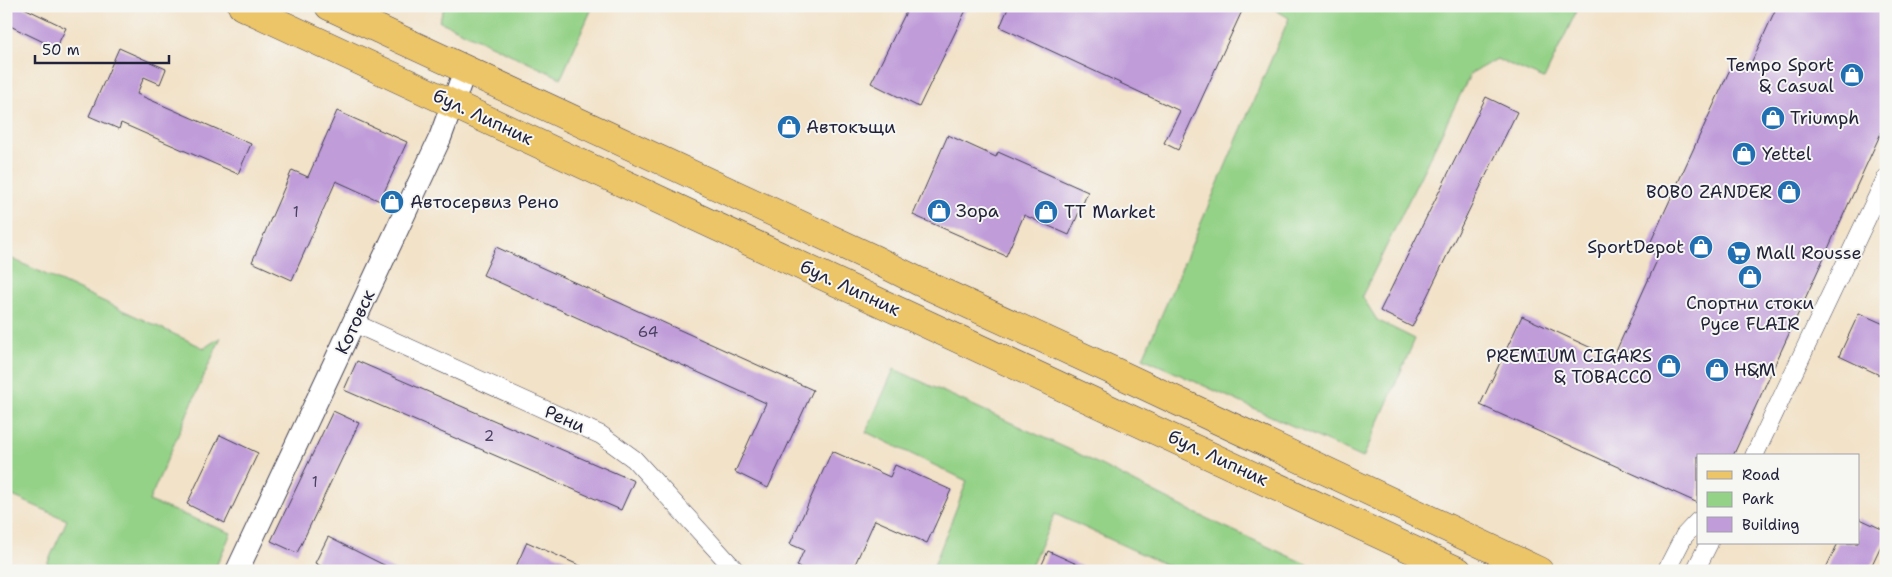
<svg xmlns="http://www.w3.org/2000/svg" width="1892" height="577" font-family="'Shantell Sans',sans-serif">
	<rect width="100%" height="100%" fill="#f6f6f2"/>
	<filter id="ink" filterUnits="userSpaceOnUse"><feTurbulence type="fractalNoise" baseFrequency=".02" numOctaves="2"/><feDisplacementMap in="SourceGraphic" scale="10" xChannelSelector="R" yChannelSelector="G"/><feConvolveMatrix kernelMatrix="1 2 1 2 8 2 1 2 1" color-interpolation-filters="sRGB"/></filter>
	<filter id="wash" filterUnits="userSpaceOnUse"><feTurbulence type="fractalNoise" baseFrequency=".0096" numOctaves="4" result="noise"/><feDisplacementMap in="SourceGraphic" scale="20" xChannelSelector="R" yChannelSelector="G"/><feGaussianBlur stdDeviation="1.12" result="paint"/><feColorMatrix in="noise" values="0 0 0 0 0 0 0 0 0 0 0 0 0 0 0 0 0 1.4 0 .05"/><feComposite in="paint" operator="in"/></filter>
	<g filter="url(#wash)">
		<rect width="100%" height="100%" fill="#f2e2c8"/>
		<path fill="#94d287" stroke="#5b7a61" d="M 445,6 L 593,6 L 561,78 L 439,21 Z
			M 1269,6 L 1579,6 L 1544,79 L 1497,59 L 1471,73 L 1362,296 L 1377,320 L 1415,339 L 1363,458 L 1143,358 L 1289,18 Z
			M 6,256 L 204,348 L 221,337 L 149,501 L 231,533 L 214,571 L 44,571 L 67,520 L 6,493 Z
			M 894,369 L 1077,453 L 1195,513 L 1321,571 L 1179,571 L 1055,514 L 1029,571 L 932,571 L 967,481 L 866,432 Z"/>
		<g id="blocks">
			<path fill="#c09cd9" d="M 10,6 L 20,6 L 66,28 L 56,48 L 6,24 L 6,15 Z
				M 909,6 L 968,6 L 919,107 L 871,83 Z
				M 1009,6 L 1232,6 L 1242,11 L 1178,150 L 1164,143 L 1180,111 L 1000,27 Z
				M 1777,6 L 1886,6 L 1886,122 L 1733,456 L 1698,456 L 1698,503 L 1480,405 L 1522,316 L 1613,358 L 1659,256 L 1647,250 L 1732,65 L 1747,72 Z
				M 119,48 L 166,69 L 160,84 L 144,77 L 137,94 L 251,144 L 238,174 L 121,123 L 119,129 L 89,116 Z
				M 1486,97 L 1517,112 L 1412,327 L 1380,311 Z
				M 337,111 L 407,142 L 380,201 L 336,181 L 292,280 L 252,262 L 292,170 L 308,177 Z
				M 948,135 L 996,157 L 998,152 L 1088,192 L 1069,235 L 1024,215 L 1006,256 L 913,215 Z
				M 496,247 L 813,390 L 768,488 L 735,472 L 766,403 L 483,275 Z
				M 1859,313 L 1886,325 L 1886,378 L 1839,356 Z
				M 357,361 L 634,481 L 621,510 L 344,390 Z
				M 333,411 L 359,423 L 297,553 L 271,541 Z
				M 220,435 L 258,453 L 225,523 L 187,504 Z
				M 832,451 L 890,477 L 895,465 L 951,490 L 927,543 L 875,520 L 852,571 L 808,571 L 797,566 L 804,550 L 790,544 Z
				M 1858,518 L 1886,531 L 1886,535 L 1869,571 L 1825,570 L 1838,543 L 1858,543 Z
				M 328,537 L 396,571 L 330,571 L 315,563 Z
				M 527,542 L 592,571 L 514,571 Z
				M 1048,551 L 1092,571 L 1039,571 Z"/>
		</g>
	</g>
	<g filter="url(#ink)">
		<use href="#blocks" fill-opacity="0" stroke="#413f50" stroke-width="1"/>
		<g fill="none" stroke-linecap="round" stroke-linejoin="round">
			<g stroke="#413f50" stroke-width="19">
				<path id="minor" d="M 354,323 L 601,435 L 634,459 L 736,571
					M 1754,456 L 1886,178
					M 1666,571 L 1684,536 L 1698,521
					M 1695,571 L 1709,543"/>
			</g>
			<g stroke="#413f50" stroke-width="24">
				<path id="tertiary" d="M 237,571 L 440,138 L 465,70"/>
			</g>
			<g stroke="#413f50" stroke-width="29">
				<path id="primary" d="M 242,6 L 1458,571
					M 329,6 L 876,260 L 918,281 L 1109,369 L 1539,571"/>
			</g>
			<use href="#minor" stroke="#fff" stroke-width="18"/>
			<use href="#tertiary" stroke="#fff" stroke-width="22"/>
			<use href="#primary" stroke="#edc569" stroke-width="28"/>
		</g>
	</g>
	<defs>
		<g id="shop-disc" transform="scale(1.25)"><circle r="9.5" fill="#1f6fb2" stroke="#f6f6f2"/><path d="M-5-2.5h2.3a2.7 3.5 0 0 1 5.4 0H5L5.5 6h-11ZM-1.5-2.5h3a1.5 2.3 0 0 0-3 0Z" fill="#fff"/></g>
		<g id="supermarket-disc" transform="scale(1.25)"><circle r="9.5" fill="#1f6fb2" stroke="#f6f6f2"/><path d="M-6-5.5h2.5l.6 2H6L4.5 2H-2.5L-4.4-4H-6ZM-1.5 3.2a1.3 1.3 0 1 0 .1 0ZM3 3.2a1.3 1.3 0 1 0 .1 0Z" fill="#fff"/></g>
	</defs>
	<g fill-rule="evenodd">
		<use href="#shop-disc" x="1852" y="75"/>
		<use href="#shop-disc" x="1773" y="118"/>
		<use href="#shop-disc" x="789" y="127"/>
		<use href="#shop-disc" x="1744" y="154"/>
		<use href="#shop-disc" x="1789" y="192"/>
		<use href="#shop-disc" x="392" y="202"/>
		<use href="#shop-disc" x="939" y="211"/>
		<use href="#shop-disc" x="1046" y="212"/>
		<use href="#shop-disc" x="1701" y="247"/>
		<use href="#supermarket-disc" x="1739" y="253"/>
		<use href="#shop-disc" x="1750" y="277"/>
		<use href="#shop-disc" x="1669" y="366"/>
		<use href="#shop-disc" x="1717" y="370"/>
	</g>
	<g text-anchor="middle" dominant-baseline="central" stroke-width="4" stroke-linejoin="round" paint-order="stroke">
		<g font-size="15" fill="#4a4062">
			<text x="296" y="212">1</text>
			<text x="648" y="332">64</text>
			<text x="489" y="436">2</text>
			<text x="315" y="482">1</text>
		</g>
		<g font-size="18" fill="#22223b" stroke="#f6f6f2" text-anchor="start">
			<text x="1834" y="65" text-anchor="end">Tempo Sport<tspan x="1834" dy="21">&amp; Casual</tspan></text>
			<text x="1790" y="118">Triumph</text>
			<text x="806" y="127">Автокъщи</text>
			<text x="1762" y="154">Yettel</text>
			<text x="1772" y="192" text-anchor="end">BOBO ZANDER</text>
			<text x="410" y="202">Автосервиз Рено</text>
			<text x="956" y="211">Зора</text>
			<text x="1064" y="212">TT Market</text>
			<text x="1684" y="247" text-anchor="end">SportDepot</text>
			<text x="1756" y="253">Mall Rousse</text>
			<text x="1750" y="303" text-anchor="middle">Спортни стоки<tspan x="1750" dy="21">Русе FLAIR</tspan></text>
			<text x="1652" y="356" text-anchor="end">PREMIUM CIGARS<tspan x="1652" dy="21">&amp; TOBACCO</tspan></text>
			<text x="1734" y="370">H&amp;M</text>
		</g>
		<g font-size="18" fill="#22223b" stroke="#f6f6f2">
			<text transform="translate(483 117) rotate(25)">бул. Липник</text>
			<text transform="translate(850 288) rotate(25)">бул. Липник</text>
			<text transform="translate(355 322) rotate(-65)">Котовск</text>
			<text transform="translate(565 419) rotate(24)">Рени</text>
			<text transform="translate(1218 458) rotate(25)">бул. Липник</text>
		</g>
	</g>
	<rect width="1892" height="577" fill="none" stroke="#f6f6f2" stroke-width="25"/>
	<rect x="1697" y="454" width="162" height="90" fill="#f6f6f2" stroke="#a1a1a9"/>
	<rect x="1707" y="471" width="25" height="8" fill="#edc569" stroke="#a1a1a9"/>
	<text x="1742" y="480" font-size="15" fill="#22223b">Road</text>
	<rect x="1707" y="492" width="25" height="15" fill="#94d287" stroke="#a1a1a9"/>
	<text x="1742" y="504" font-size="15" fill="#22223b">Park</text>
	<rect x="1707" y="517" width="25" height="15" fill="#c09cd9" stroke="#a1a1a9"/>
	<text x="1742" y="530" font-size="15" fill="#22223b">Building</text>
	<path d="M35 55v8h134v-8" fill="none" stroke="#22223b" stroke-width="2.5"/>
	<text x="42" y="55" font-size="15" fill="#22223b" stroke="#f6f6f2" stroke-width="4" paint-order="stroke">50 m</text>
</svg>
